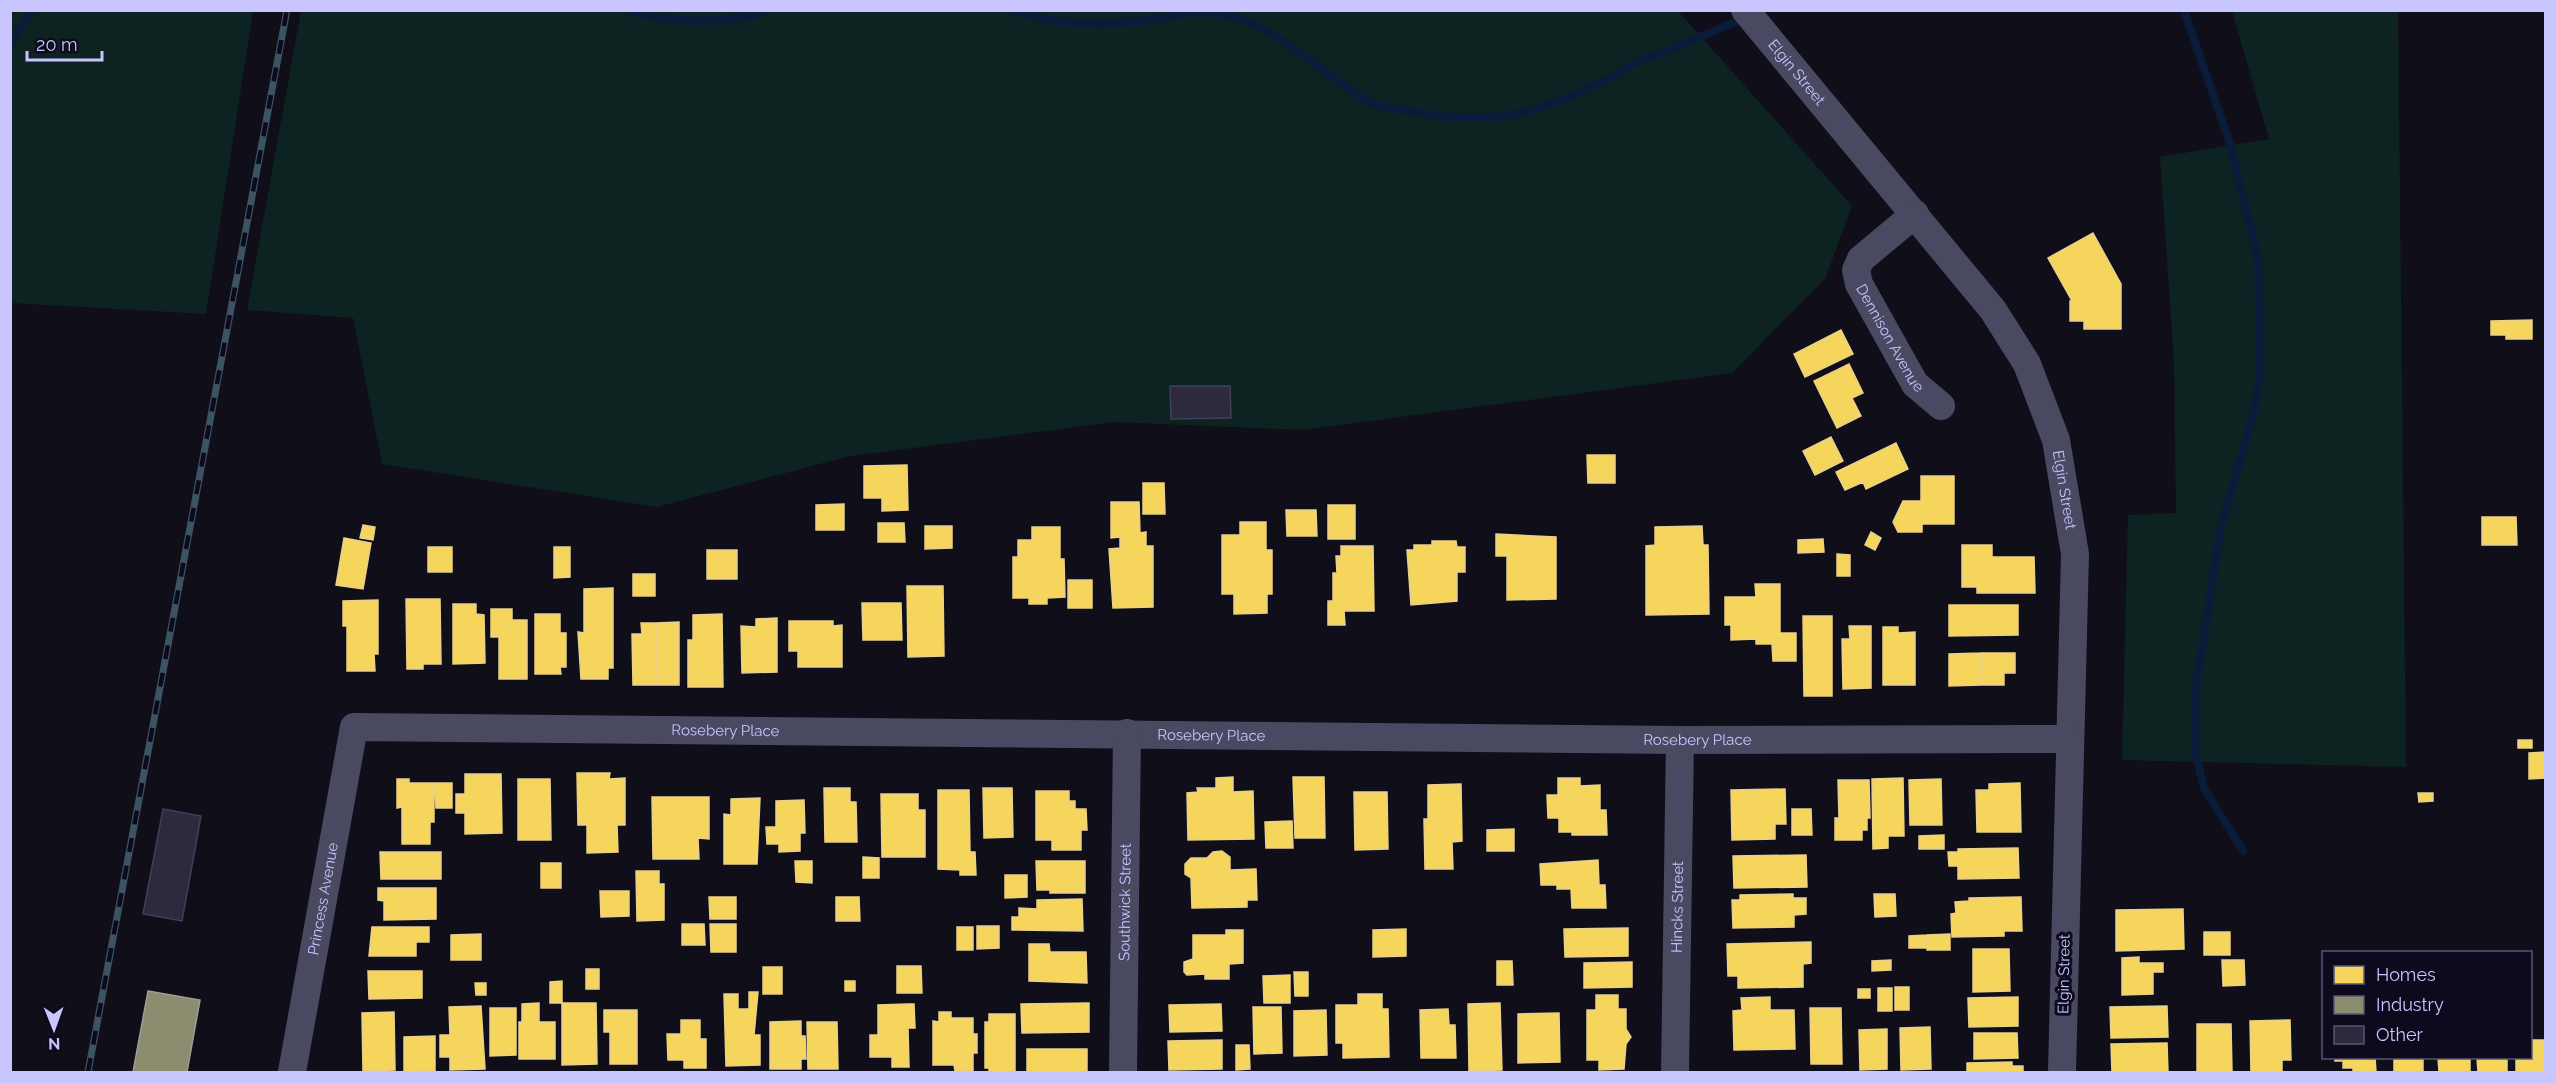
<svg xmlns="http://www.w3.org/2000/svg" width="2556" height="1083" font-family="Raleway,sans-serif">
	<rect width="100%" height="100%" fill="#100e18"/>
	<path fill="#0d2322" d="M 10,11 L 253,11 L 206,314 L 11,303 Z
		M 301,11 L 1678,11 L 1852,206 L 1825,279 L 1732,373 L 1303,430 L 1115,422 L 850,456 L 657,507 L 382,464 L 353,318 L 247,310 Z
		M 2232,11 L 2398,11 L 2406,767 L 2122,760 L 2128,515 L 2176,513 L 2174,362 L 2160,157 L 2269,139 Z"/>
	<path fill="#f6d55c" stroke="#e8d08d" stroke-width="1.5" d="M 2093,233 L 2121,284 L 2121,329 L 2084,329 L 2084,321 L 2070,321 L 2070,301 L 2072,301 L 2048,258 Z
		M 2532,320 L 2532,339 L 2506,339 L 2506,335 L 2491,335 L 2491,321 Z
		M 1841,330 L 1853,354 L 1805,377 L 1794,354 Z
		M 1849,364 L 1863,393 L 1852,398 L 1861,416 L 1837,428 L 1814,381 Z
		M 1831,437 L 1843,461 L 1815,475 L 1803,451 Z
		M 1896,443 L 1908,469 L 1866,489 L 1863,482 L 1845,490 L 1836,472 Z
		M 1587,455 L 1615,455 L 1615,483 L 1588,483 Z
		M 907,465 L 908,510 L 882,511 L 882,498 L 864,498 L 864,466 Z
		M 1921,476 L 1954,476 L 1954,524 L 1922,524 L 1922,532 L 1898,532 L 1893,522 L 1903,501 L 1921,501 Z
		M 1143,483 L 1164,483 L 1165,514 L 1143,514 Z
		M 1111,502 L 1139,502 L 1140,533 L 1146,532 L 1146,546 L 1153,546 L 1153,607 L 1113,608 L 1109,549 L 1120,548 L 1120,537 L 1111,538 Z
		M 844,504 L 844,530 L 816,530 L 816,505 Z
		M 1328,505 L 1355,505 L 1355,539 L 1328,539 Z
		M 1286,510 L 1316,510 L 1317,536 L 1287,536 Z
		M 2482,517 L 2516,517 L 2517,545 L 2482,545 Z
		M 1240,522 L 1266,522 L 1266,550 L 1272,550 L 1272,594 L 1267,594 L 1267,613 L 1234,614 L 1234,594 L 1222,594 L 1222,535 L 1240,535 Z
		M 878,523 L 904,523 L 905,542 L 878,542 Z
		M 363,525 L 375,527 L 373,540 L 360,538 Z
		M 925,526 L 952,526 L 952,548 L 925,549 Z
		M 1702,526 L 1703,545 L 1708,545 L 1709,614 L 1646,615 L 1646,546 L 1655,545 L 1655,527 Z
		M 1032,527 L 1060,527 L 1060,559 L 1064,559 L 1065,597 L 1047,598 L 1047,604 L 1029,604 L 1029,598 L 1013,598 L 1013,557 L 1018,557 L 1018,540 L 1032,540 Z
		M 1871,532 L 1881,538 L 1875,550 L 1865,545 Z
		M 1496,534 L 1556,537 L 1556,599 L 1507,600 L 1507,556 L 1496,556 Z
		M 344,538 L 371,543 L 363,589 L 336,585 Z
		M 1823,539 L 1824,552 L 1798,553 L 1798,540 Z
		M 1432,541 L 1456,541 L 1457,547 L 1465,547 L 1465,572 L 1457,572 L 1457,601 L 1411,605 L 1407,550 L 1414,550 L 1414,545 L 1432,545 Z
		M 1962,545 L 1992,545 L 1992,557 L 2034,557 L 2035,593 L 1977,593 L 1977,587 L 1962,587 Z
		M 1341,546 L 1373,546 L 1374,611 L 1344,611 L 1345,625 L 1328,625 L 1328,601 L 1333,601 L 1333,573 L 1337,573 L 1336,556 L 1341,556 Z
		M 428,547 L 452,547 L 452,572 L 428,572 Z
		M 554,547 L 570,547 L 570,577 L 554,578 Z
		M 707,550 L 737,550 L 737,579 L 707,579 Z
		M 1837,554 L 1850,555 L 1850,576 L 1837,576 Z
		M 633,574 L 655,574 L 655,596 L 633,596 Z
		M 1068,580 L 1092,580 L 1092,608 L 1068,608 Z
		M 1755,584 L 1780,584 L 1780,633 L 1796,633 L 1796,661 L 1773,661 L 1772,644 L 1756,644 L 1756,639 L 1731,640 L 1731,625 L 1725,625 L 1725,597 L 1756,597 Z
		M 907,586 L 943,586 L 944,656 L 908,657 Z
		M 613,588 L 613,668 L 608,668 L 608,679 L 581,679 L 578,632 L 584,633 L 584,589 Z
		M 406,599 L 440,599 L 441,664 L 423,664 L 423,669 L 407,669 Z
		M 378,600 L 378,654 L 374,654 L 375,671 L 347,671 L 347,626 L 343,626 L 343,601 Z
		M 862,603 L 901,603 L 902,640 L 863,640 Z
		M 453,604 L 476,604 L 476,614 L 484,615 L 485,663 L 453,664 Z
		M 1949,605 L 2018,605 L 2018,635 L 1949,636 Z
		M 491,609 L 512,609 L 512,620 L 527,620 L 527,679 L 499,679 L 499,637 L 491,637 Z
		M 535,614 L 560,614 L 560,633 L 566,633 L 566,667 L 560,667 L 561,674 L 535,674 Z
		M 722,614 L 723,687 L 688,687 L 688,640 L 693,640 L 693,615 Z
		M 1803,616 L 1832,616 L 1832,696 L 1804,696 Z
		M 777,618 L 777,672 L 742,673 L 741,626 L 756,627 L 756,619 Z
		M 789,621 L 833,621 L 833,626 L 842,625 L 842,667 L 798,667 L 798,651 L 789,651 Z
		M 679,622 L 679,685 L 656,685 L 656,623 Z
		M 641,623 L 656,623 L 656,685 L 633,685 L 632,634 L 642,634 Z
		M 1849,626 L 1871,626 L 1871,688 L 1843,689 L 1842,639 L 1850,639 Z
		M 1883,627 L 1898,627 L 1898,633 L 1915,632 L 1915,685 L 1883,685 Z
		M 1980,653 L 1981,685 L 1949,686 L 1949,654 Z
		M 1980,653 L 2015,653 L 2015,673 L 2004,673 L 2004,685 L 1981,685 Z
		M 2518,740 L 2532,740 L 2532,748 L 2518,748 Z
		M 2546,752 L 2546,778 L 2529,779 L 2529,753 Z
		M 577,773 L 610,773 L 609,779 L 625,778 L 625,825 L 617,825 L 618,852 L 587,853 L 587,825 L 578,825 Z
		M 465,774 L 501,774 L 502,833 L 465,834 L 465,813 L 456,813 L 456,794 L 465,794 Z
		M 1233,777 L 1233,792 L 1253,791 L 1254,839 L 1188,840 L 1187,793 L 1198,792 L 1197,788 L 1216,788 L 1216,778 Z
		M 1293,777 L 1324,777 L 1325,838 L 1295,838 Z
		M 1558,778 L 1580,778 L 1580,786 L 1600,785 L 1600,810 L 1606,810 L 1607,835 L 1572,835 L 1572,832 L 1559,832 L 1559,818 L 1548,818 L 1547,795 L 1558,795 Z
		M 1903,778 L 1904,836 L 1888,836 L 1888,848 L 1873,849 L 1872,779 Z
		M 397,779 L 409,779 L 409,783 L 434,783 L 434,822 L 430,822 L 430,844 L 402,844 L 402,807 L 397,808 Z
		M 518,779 L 550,779 L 551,840 L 518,840 Z
		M 1941,779 L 1942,825 L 1910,825 L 1909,780 Z
		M 1838,780 L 1869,780 L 1870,818 L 1867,818 L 1867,830 L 1862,830 L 1862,840 L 1835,840 L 1835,818 L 1839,818 Z
		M 435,783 L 452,783 L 452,808 L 436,808 Z
		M 2020,783 L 2021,832 L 1977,832 L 1976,790 L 1989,790 L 1989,784 Z
		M 1461,784 L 1462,841 L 1452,842 L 1453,869 L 1425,869 L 1424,819 L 1428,819 L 1428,785 Z
		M 824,788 L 850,788 L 850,802 L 856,802 L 857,842 L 825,842 Z
		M 983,788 L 1012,788 L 1013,837 L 984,838 Z
		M 1785,789 L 1786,824 L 1775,824 L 1775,839 L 1732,840 L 1731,790 Z
		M 938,790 L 969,790 L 970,852 L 975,852 L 976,875 L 960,875 L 960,870 L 938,869 Z
		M 1036,791 L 1069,791 L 1069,801 L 1075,801 L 1075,809 L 1086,809 L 1087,830 L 1081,830 L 1081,850 L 1052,850 L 1052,840 L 1036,840 Z
		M 1354,792 L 1387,792 L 1388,849 L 1355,850 Z
		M 2418,793 L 2433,793 L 2433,801 L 2419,802 Z
		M 881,794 L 918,794 L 918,810 L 925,810 L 925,857 L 882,857 Z
		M 652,797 L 709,797 L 709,839 L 698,838 L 699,859 L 653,859 Z
		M 760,798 L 757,864 L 724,864 L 724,814 L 731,815 L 731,799 Z
		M 804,800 L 805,833 L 800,833 L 800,851 L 779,852 L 779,844 L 767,844 L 766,827 L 776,827 L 776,801 Z
		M 1792,809 L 1811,809 L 1812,835 L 1792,835 Z
		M 1292,821 L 1293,848 L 1266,848 L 1265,822 Z
		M 1514,829 L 1514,851 L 1487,851 L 1487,830 Z
		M 1944,835 L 1944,849 L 1919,849 L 1919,836 Z
		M 2018,848 L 2019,878 L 1958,879 L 1958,866 L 1949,866 L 1948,852 L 1958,852 L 1958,849 Z
		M 1222,851 L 1230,857 L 1230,870 L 1256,869 L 1257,900 L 1247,900 L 1247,907 L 1192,908 L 1191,878 L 1185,874 L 1185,864 L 1191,858 L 1207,858 L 1213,852 Z
		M 380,852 L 441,852 L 441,879 L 381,879 Z
		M 1806,855 L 1807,887 L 1734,888 L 1733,856 Z
		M 863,857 L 879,858 L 879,878 L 863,878 Z
		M 1598,860 L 1599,885 L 1605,885 L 1606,908 L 1572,908 L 1571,889 L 1557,889 L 1557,885 L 1541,885 L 1540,864 Z
		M 795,861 L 812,861 L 812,883 L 796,882 Z
		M 1036,861 L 1085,861 L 1085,893 L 1050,893 L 1050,890 L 1037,890 Z
		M 541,863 L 561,863 L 561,888 L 541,888 Z
		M 636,871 L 659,871 L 659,884 L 664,884 L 664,920 L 637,921 Z
		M 1005,875 L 1027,875 L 1027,897 L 1005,898 Z
		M 378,888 L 436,888 L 436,919 L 384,920 L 384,901 L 378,900 Z
		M 600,891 L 629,891 L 629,916 L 601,917 Z
		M 1793,894 L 1793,898 L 1806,898 L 1806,914 L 1794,915 L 1794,927 L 1733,928 L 1732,900 L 1740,900 L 1740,895 Z
		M 1874,894 L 1895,894 L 1896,916 L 1875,917 Z
		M 709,897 L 736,897 L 736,919 L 710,919 Z
		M 836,897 L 859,897 L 860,921 L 836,921 Z
		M 2021,897 L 2022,931 L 2004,931 L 2004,936 L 1952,937 L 1951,914 L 1956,913 L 1955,902 L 1969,901 L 1969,898 Z
		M 1082,899 L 1083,931 L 1012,930 L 1012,917 L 1019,917 L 1019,908 L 1037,909 L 1037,900 Z
		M 2183,909 L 2184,949 L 2116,951 L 2116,910 Z
		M 682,924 L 704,924 L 705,945 L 682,945 Z
		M 710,924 L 736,924 L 736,952 L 711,952 Z
		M 977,926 L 999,926 L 999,948 L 977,949 Z
		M 372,927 L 429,927 L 429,942 L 416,942 L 416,956 L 369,956 Z
		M 957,927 L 973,927 L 973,950 L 957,950 Z
		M 1628,928 L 1628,956 L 1565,957 L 1564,929 Z
		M 1406,929 L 1406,956 L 1373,957 L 1373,930 Z
		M 1226,930 L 1243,930 L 1243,963 L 1229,964 L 1229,979 L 1205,979 L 1205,974 L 1187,975 L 1184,972 L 1184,962 L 1193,959 L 1193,935 L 1226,935 Z
		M 2204,932 L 2230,932 L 2230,955 L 2204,955 Z
		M 481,934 L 481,960 L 451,960 L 451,935 Z
		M 1950,934 L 1950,950 L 1927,950 L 1927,935 Z
		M 1926,935 L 1926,948 L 1909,948 L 1909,936 Z
		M 1811,942 L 1811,963 L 1803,964 L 1803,987 L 1738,988 L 1738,976 L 1728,976 L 1727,944 Z
		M 1029,944 L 1049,944 L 1050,952 L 1086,952 L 1087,983 L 1029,981 Z
		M 1973,949 L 2009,949 L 2010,991 L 1973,992 Z
		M 2139,957 L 2139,963 L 2163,963 L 2163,972 L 2153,972 L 2153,994 L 2122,995 L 2122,958 Z
		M 1891,960 L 1891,970 L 1872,971 L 1872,961 Z
		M 2222,960 L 2244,960 L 2245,985 L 2223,986 Z
		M 1497,961 L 1512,961 L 1513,985 L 1497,985 Z
		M 1632,962 L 1632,987 L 1584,988 L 1584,963 Z
		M 897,966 L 921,966 L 922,993 L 897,993 Z
		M 763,967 L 782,967 L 782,994 L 763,994 Z
		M 586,969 L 599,969 L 599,989 L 586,989 Z
		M 368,971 L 422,971 L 422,998 L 369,999 Z
		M 1294,972 L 1308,972 L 1308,996 L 1295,996 Z
		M 1290,975 L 1290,1003 L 1264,1003 L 1263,976 Z
		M 562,981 L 562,1003 L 550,1003 L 550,982 Z
		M 845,981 L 855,981 L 855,991 L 845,991 Z
		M 475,983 L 486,983 L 486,995 L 476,995 Z
		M 1895,987 L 1909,987 L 1909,1010 L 1895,1010 Z
		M 1878,988 L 1892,988 L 1892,1011 L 1878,1011 Z
		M 1858,989 L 1870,989 L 1870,998 L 1858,998 Z
		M 749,992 L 758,992 L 754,1035 L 760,1035 L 760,1065 L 726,1066 L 724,994 L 738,994 L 738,1009 L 749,1009 Z
		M 1358,994 L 1382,994 L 1382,1009 L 1388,1009 L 1389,1057 L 1343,1058 L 1343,1043 L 1336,1043 L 1336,1005 L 1358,1005 Z
		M 1596,995 L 1618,995 L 1618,1009 L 1626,1009 L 1626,1029 L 1631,1037 L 1626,1044 L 1624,1069 L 1599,1070 L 1599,1060 L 1587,1060 L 1587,1010 L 1596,1010 Z
		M 1770,997 L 1770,1010 L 1794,1010 L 1795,1049 L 1734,1050 L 1733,1011 L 1742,1010 L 1741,998 Z
		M 2018,997 L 2018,1026 L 1969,1027 L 1968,998 Z
		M 539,1003 L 539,1022 L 555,1022 L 555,1059 L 519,1059 L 519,1022 L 522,1022 L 522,1004 Z
		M 562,1003 L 596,1003 L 597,1064 L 562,1065 Z
		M 1089,1003 L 1089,1032 L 1022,1033 L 1021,1004 Z
		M 1500,1003 L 1502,1070 L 1469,1071 L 1468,1004 Z
		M 908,1004 L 914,1004 L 915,1028 L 908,1028 L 909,1067 L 892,1067 L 892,1057 L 870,1057 L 870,1035 L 878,1035 L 878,1005 Z
		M 1221,1004 L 1222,1031 L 1170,1032 L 1169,1005 Z
		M 481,1006 L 485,1069 L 450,1070 L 450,1057 L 440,1057 L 440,1035 L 450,1035 L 449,1007 Z
		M 2167,1006 L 2168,1037 L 2111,1038 L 2110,1007 Z
		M 1253,1007 L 1281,1007 L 1282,1053 L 1254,1054 Z
		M 490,1008 L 516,1008 L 516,1055 L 490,1056 Z
		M 1810,1008 L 1841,1008 L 1842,1064 L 1811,1064 Z
		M 1448,1009 L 1449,1025 L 1455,1025 L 1456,1058 L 1421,1058 L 1420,1010 Z
		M 604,1010 L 637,1010 L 637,1064 L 610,1064 L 610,1032 L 604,1032 Z
		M 1326,1010 L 1327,1055 L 1294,1056 L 1294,1011 Z
		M 394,1012 L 395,1070 L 363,1071 L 362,1013 Z
		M 939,1012 L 951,1012 L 951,1018 L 973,1018 L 973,1034 L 977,1034 L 977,1053 L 973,1053 L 973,1071 L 955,1071 L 954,1065 L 933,1065 L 933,1021 L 939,1022 Z
		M 1559,1013 L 1560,1062 L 1518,1063 L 1518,1014 Z
		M 989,1014 L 1015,1014 L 1015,1072 L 989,1072 L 989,1068 L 985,1068 L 985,1022 L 989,1022 Z
		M 681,1020 L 700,1020 L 700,1039 L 706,1039 L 706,1068 L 684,1068 L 684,1060 L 668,1060 L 667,1034 L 681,1034 Z
		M 2290,1020 L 2291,1060 L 2282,1060 L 2282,1072 L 2251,1072 L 2250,1021 Z
		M 801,1021 L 801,1036 L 805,1036 L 806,1059 L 801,1059 L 801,1069 L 770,1069 L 770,1022 Z
		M 807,1022 L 837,1022 L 838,1069 L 808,1069 Z
		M 2197,1024 L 2231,1024 L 2232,1072 L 2197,1072 Z
		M 1930,1027 L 1931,1069 L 1901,1070 L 1900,1028 Z
		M 1887,1029 L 1887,1069 L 1860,1070 L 1859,1030 Z
		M 1974,1033 L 2017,1033 L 2018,1058 L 1974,1059 Z
		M 435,1036 L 435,1071 L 404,1072 L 404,1037 Z
		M 1222,1040 L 1222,1069 L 1169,1070 L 1168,1041 Z
		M 2530,1040 L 2546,1040 L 2546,1072 L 2516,1072 L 2516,1058 L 2530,1058 Z
		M 2167,1043 L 2168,1072 L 2112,1072 L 2111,1044 Z
		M 1236,1045 L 1249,1045 L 1250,1069 L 1236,1070 Z
		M 1027,1049 L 1087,1049 L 1087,1072 L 1027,1072 Z
		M 2335,1058 L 2375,1058 L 2376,1072 L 2353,1072 L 2353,1068 L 2343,1068 L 2343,1061 L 2335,1061 Z
		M 2394,1058 L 2423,1058 L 2423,1072 L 2394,1072 Z
		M 2438,1058 L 2470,1058 L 2470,1072 L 2439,1072 Z
		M 2477,1058 L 2507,1058 L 2507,1072 L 2478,1072 Z
		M 2012,1062 L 2012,1066 L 2023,1066 L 2023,1072 L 1967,1072 L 1967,1063 Z"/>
	<path fill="#8c8c6e" stroke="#9e9d9a" stroke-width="1.5" d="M 148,991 L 200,1000 L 187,1072 L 133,1072 Z"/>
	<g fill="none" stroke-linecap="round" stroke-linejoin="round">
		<path stroke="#091d3a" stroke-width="8" d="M 631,10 C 650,23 746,25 764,10
			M 1013,10 C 1045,24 1095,25 1130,22 C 1158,21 1187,10 1215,13 C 1272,19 1323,76 1371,103 C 1379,107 1389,108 1398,109 C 1429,115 1456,119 1488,117 C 1529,116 1576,95 1612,77 C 1625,70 1638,58 1652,57 L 1745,18
			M 2184,10 L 2229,141 L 2258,257 L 2260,371 L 2253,416 L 2221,526 L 2195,693 L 2196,754 L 2204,788 L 2243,851
			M 10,43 L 33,10"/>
	</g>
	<path fill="#2c2a3c" stroke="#424058" stroke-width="1.5" d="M 1170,386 L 1230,386 L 1231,418 L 1171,419 Z
		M 163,809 L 201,816 L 182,921 L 143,914 Z"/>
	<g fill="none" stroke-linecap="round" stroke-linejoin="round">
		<g stroke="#494961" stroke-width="28">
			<path id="s1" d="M 1745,10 L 1993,310 L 2027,364 L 2056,440 L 2075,554 L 2062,1072"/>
			<path id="s2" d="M 1915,214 L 1861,259 L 1856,270 L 1859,284 L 1915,384 L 1941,406"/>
			<path id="s3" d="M 292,1072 L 354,727 L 1680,740 L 2069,739"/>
			<path id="s4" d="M 1123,1072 L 1127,733"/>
			<path id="s5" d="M 1675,1072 L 1680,740"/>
		</g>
		<g stroke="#3b5362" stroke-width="7">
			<path id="rail" d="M 88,1072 L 287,10"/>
		</g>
		<use href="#rail" stroke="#0c0a1c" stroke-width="4.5" stroke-dasharray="14" stroke-linecap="butt"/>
	</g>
	<g text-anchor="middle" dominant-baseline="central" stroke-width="6" stroke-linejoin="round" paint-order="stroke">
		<g font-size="15" fill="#c8c5ff" stroke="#0c0a1c">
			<text stroke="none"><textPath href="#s1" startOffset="81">Elgin Street</textPath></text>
			<text stroke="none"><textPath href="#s2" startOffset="159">Dennison Avenue</textPath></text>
			<text stroke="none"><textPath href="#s1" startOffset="585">Elgin Street</textPath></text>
			<text stroke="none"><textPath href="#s3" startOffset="722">Rosebery Place</textPath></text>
			<text stroke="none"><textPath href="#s3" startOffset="1208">Rosebery Place</textPath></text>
			<text stroke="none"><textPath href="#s3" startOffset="1694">Rosebery Place</textPath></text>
			<text stroke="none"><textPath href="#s3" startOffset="176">Princess Avenue</textPath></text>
			<text stroke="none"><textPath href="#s4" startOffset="170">Southwick Street</textPath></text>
			<text stroke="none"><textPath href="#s5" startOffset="165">Hincks Street</textPath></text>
			<text transform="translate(2064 974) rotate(-89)">Elgin Street</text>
		</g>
	</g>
	<rect width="2556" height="1083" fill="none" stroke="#c8c5ff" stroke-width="24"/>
	<rect x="2322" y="951" width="210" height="108" fill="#0c0a1c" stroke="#575577" stroke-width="1.5"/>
	<rect x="2334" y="966" width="30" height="18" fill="#f6d55c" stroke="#575577" stroke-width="1.5"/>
	<text x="2376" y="981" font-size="18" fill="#c8c5ff">Homes</text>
	<rect x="2334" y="996" width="30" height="18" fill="#8c8c6e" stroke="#575577" stroke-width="1.5"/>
	<text x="2376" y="1011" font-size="18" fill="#c8c5ff">Industry</text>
	<rect x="2334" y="1026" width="30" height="18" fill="#2c2a3c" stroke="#575577" stroke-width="1.5"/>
	<text x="2376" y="1041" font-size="18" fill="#c8c5ff">Other</text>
	<g transform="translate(54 1029) rotate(179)" stroke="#0c0a1c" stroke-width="4.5" paint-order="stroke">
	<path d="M0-4.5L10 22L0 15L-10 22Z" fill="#c8c5ff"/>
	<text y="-9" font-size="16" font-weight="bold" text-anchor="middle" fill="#c8c5ff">N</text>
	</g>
	<path d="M27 51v9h75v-9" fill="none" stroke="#c8c5ff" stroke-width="3"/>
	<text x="36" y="51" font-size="18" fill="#c8c5ff" stroke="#0c0a1c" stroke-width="4.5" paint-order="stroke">20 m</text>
</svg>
